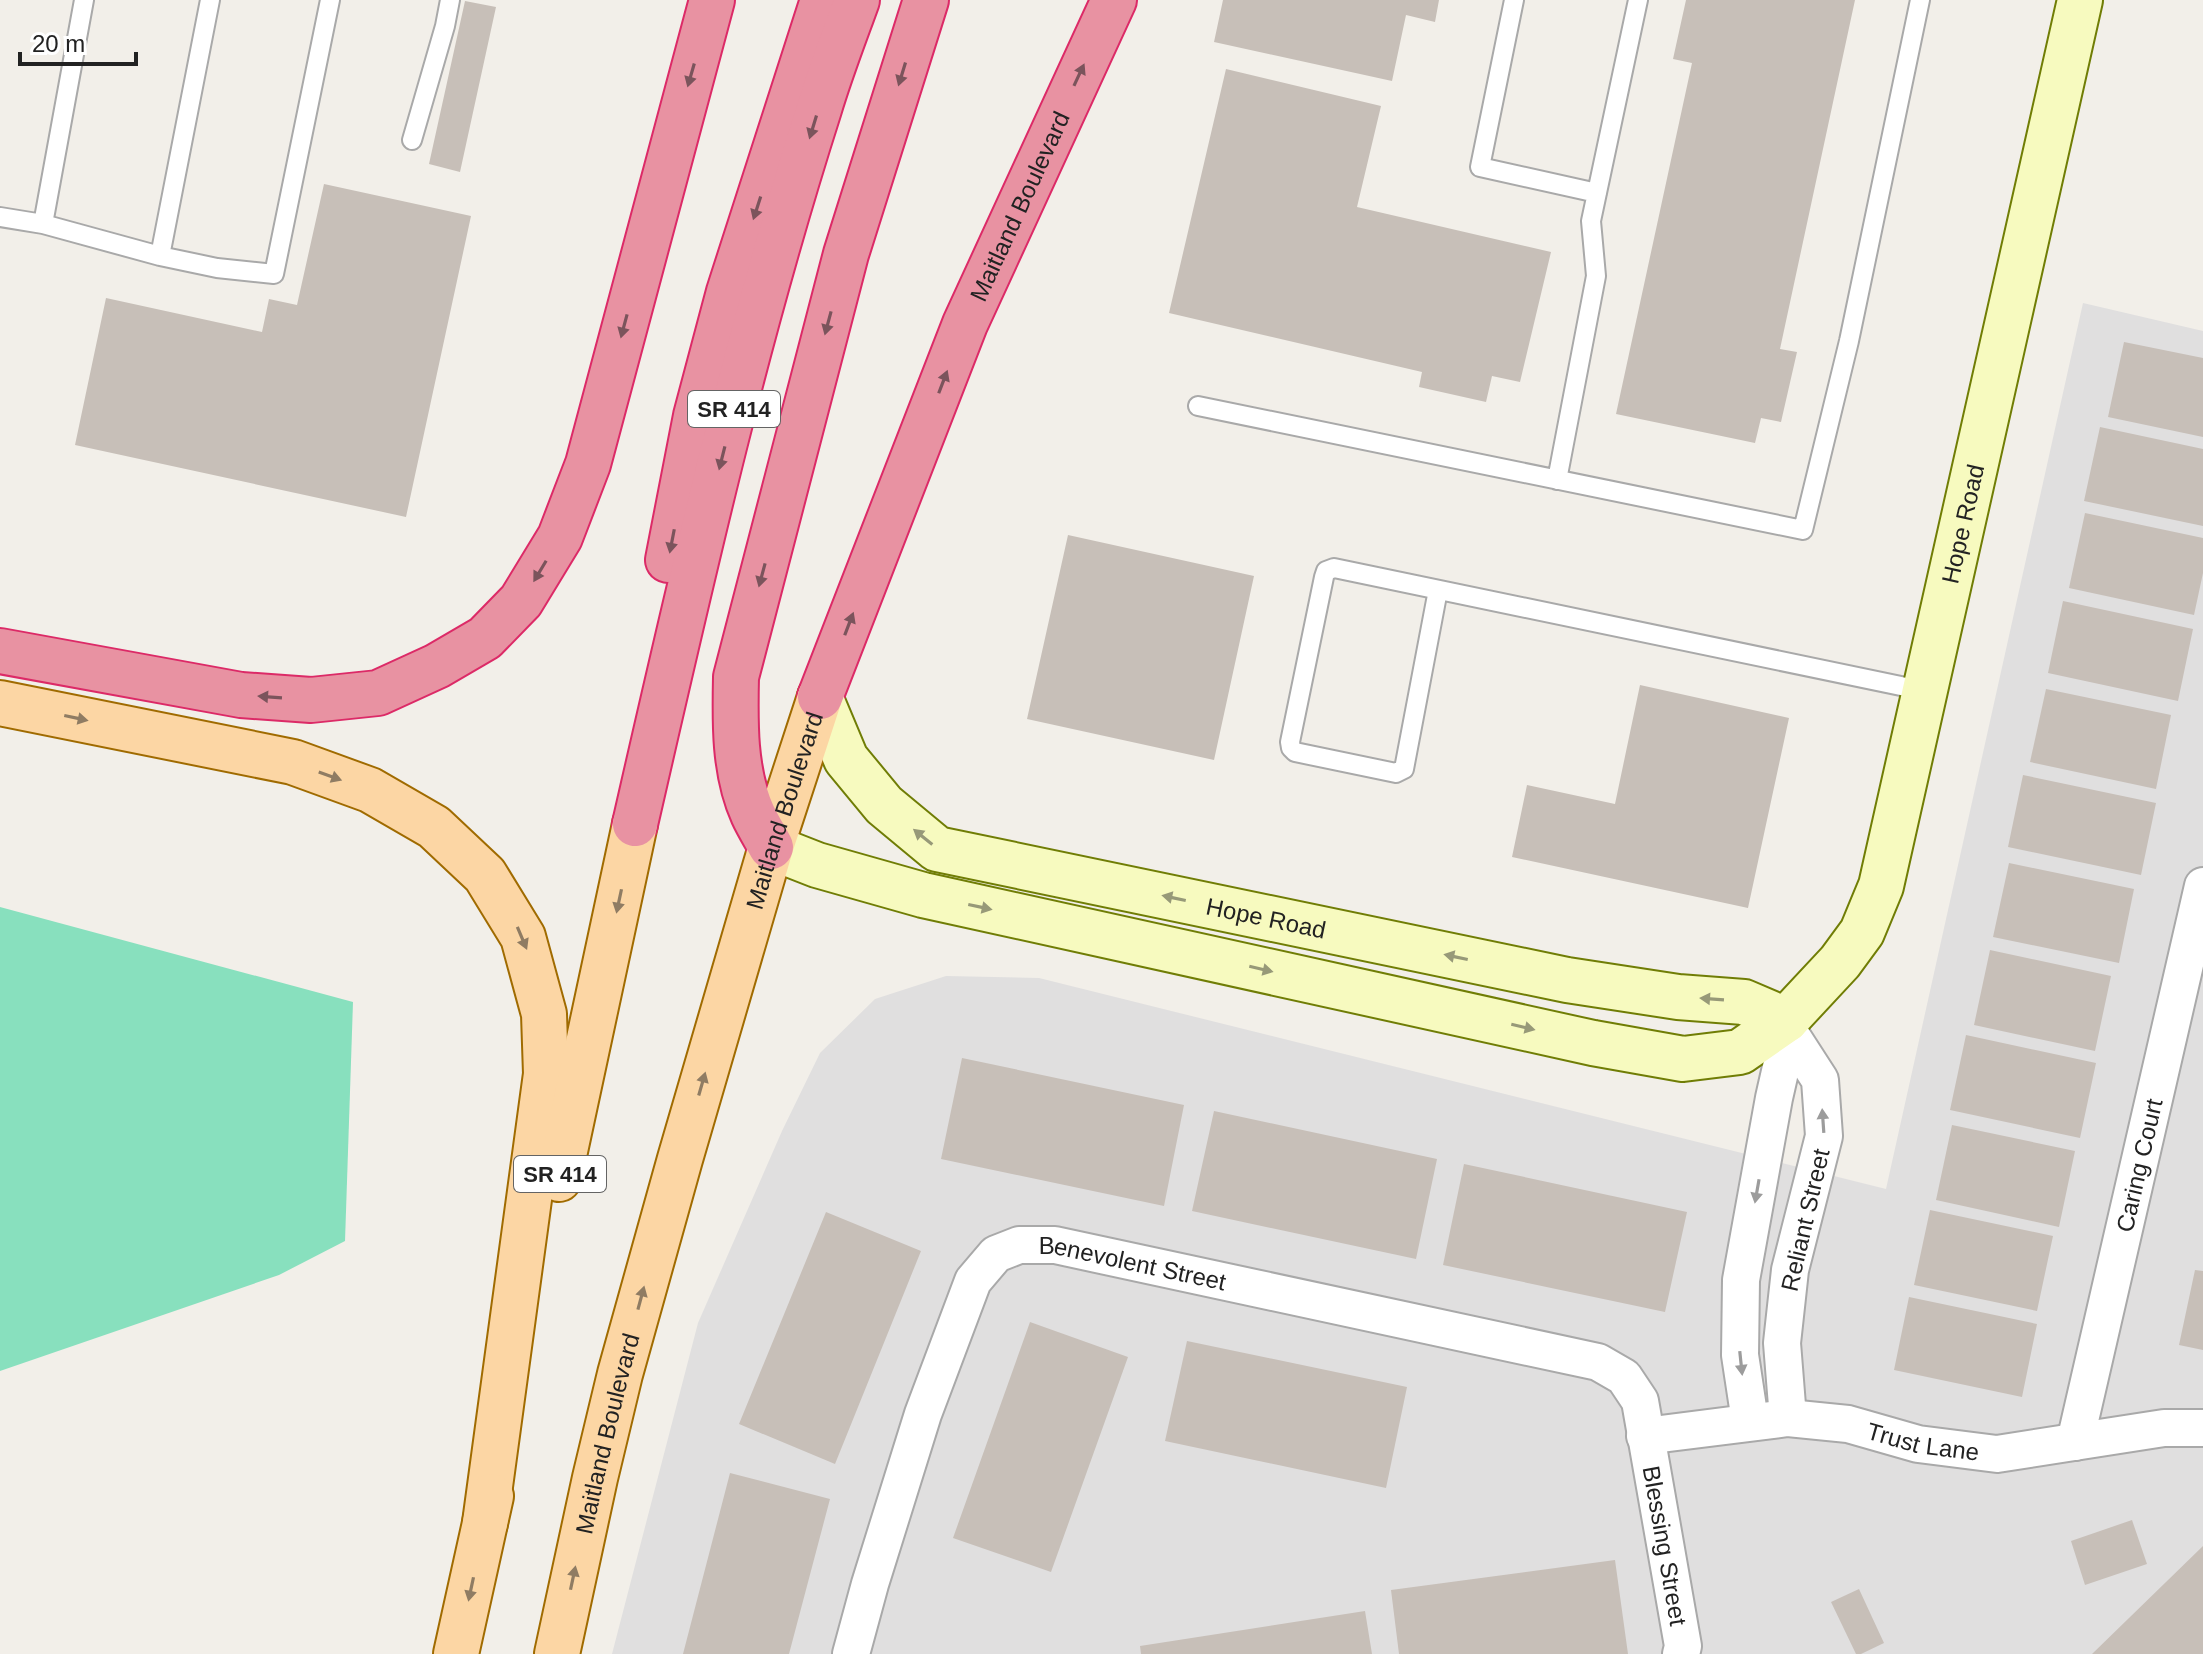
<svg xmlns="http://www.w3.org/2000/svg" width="2203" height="1654" font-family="Arial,sans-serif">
	<rect width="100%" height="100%" fill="#f2efe9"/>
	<path fill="#e0dfdf" d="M 2083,303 L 2203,331 L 2203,1654 L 612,1654 L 698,1323 L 782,1131 L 820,1053 L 875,999 L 946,976 L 1039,978 L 1886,1189 Z"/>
	<path fill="#88e0be" d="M 0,907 L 353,1002 L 345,1241 L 279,1275 L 0,1371 Z"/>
	<path fill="#c7bfb8" d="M 1223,0 L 1439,0 L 1435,22 L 1406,15 L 1392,81 L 1214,42 Z
		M 1686,0 L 1855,0 L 1780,349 L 1797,352 L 1781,422 L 1761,418 L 1755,443 L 1616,414 L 1692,63 L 1673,59 Z
		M 465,1 L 496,7 L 460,172 L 429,164 Z
		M 1226,69 L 1381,106 L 1357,207 L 1551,252 L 1520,382 L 1492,376 L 1486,402 L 1419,387 L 1422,372 L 1169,313 Z
		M 324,184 L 471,216 L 406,517 L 75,445 L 106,298 L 262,332 L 269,299 L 297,305 Z
		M 2124,342 L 2203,358 L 2203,437 L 2108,417 Z
		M 2100,427 L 2203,449 L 2203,526 L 2084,501 Z
		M 2085,513 L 2203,538 L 2203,573 L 2194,615 L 2069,588 Z
		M 1068,535 L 1254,576 L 1214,760 L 1027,719 Z
		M 2063,601 L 2193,629 L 2178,701 L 2048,673 Z
		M 1640,685 L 1789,718 L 1748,908 L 1512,857 L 1527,785 L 1615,804 Z
		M 2046,689 L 2171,715 L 2156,789 L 2030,762 Z
		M 2023,775 L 2156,803 L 2141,875 L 2008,847 Z
		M 2009,863 L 2134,889 L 2119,963 L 1993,937 Z
		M 1990,950 L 2111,976 L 2095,1051 L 1974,1025 Z
		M 1966,1035 L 2096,1063 L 2080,1138 L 1950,1110 Z
		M 962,1058 L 1184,1105 L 1164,1206 L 941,1159 Z
		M 1214,1111 L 1437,1159 L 1416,1259 L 1192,1211 Z
		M 1952,1125 L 2075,1151 L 2059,1227 L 1936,1200 Z
		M 1464,1164 L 1687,1212 L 1665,1312 L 1443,1265 Z
		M 1930,1210 L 2053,1236 L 2037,1311 L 1914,1285 Z
		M 826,1212 L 921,1251 L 835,1464 L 739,1424 Z
		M 2195,1270 L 2203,1271 L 2203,1350 L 2179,1345 Z
		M 1909,1297 L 2037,1324 L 2022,1397 L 1894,1370 Z
		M 1030,1322 L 1128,1357 L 1051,1572 L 953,1538 Z
		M 1187,1341 L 1407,1387 L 1386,1488 L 1165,1441 Z
		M 730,1473 L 830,1499 L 789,1654 L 683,1654 Z
		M 2132,1520 L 2147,1564 L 2085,1585 L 2071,1541 Z
		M 2203,1546 L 2203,1654 L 2092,1654 Z
		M 1615,1560 L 1628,1654 L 1399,1654 L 1391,1590 Z
		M 1859,1589 L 1884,1643 L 1861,1654 L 1856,1654 L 1831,1602 Z
		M 1365,1611 L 1372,1654 L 1141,1654 L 1140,1646 Z"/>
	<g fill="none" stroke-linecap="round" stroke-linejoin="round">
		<g stroke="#a9a9a9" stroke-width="22">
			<path id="lane" d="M 84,0 L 43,224 L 160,256 L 217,268 L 274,274 L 330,0
				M 1514,0 L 1480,167 L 1597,193
				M 412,140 L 445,26 L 450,0
				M 0,217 L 43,224
				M 160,256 L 210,0
				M 1198,406 L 1803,530 L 1849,341 L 1920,0
				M 1557,480 L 1596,276 L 1591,221 L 1638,0
				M 1438,590 L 1404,769 L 1396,773 L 1295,752 L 1291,748 L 1290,742 L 1324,577 L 1326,571 L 1334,568 L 1925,691"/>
		</g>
		<g stroke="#a9a9a9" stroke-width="40">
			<g id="street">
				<path d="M 1786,1020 L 1789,1032 L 1820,1080 L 1824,1136 L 1790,1270 L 1782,1343 L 1788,1418"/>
				<path d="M 1750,1421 L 1740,1355 L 1741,1280 L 1774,1098 L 1789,1032"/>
				<path id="s1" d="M 1645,1436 L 1788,1418 L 1848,1424 L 1918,1444 L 1997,1454 L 2164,1428 L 2203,1428"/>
				<path id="s2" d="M 2075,1442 L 2203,886"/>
				<path id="s3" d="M 851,1654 L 870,1584 L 923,1414 L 973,1281 L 996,1254 L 1019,1245 L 1055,1245 L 1598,1362 L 1624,1377 L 1640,1401 L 1683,1646 L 1681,1654"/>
			</g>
		</g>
		<g stroke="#707d05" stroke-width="48">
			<g id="secondary">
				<path id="s4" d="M 820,697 L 846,759 L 884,805 L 937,849 L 1567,980 L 1678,997 L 1744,1002 L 1786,1020"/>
				<path id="s5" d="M 771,847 L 817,865 L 923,895 L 1593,1043 L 1683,1059 L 1740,1052 L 1786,1020 L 1840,962 L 1862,932 L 1881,886 L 2080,0"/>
			</g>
		</g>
		<g stroke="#a06b00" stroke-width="48">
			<g id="primary">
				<path d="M 0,703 L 293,762 L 370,790 L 434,827 L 485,875 L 523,937 L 544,1014 L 546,1074 L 485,1523"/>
				<path d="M 559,1179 L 635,824"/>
				<path d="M 456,1654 L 491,1496"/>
				<path id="s6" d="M 557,1654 L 595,1478 L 620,1374 L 680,1159 L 771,847 L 820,697"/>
			</g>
		</g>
		<g stroke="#dc2a67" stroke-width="48">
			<g id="highway">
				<path d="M 668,560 L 696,416 L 729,292 L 823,0"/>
				<path d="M 0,651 L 241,695 L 311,700 L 378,693 L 437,666 L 485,638 L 521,601 L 560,537 L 588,464 L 712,0"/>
				<path id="s7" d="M 820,697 L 965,324 L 1114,0"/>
				<path d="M 635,824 C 690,584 744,343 819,109 C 830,72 844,36 857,0"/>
				<path d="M 771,847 C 765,836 758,825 753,814 C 734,772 735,722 736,677 L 846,254 L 926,0"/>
			</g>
		</g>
		<use href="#lane" stroke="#fff" stroke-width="18"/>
		<use href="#street" stroke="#fff" stroke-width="36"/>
		<use href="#secondary" stroke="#f7fabf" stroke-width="44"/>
		<use href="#primary" stroke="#fcd6a4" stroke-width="44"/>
		<use href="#highway" stroke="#e892a2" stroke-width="44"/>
	</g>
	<defs><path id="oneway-solid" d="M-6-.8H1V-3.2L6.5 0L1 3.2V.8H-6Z" transform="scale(2)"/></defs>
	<g fill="#7b545c">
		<use href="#oneway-solid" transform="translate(902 74) rotate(107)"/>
		<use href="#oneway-solid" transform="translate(691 75) rotate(106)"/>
		<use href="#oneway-solid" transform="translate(1079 75) rotate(-65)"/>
		<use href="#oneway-solid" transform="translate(813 127) rotate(107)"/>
		<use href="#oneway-solid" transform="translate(757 208) rotate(108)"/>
		<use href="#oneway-solid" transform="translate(828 323) rotate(105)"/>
		<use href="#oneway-solid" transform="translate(624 326) rotate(105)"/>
		<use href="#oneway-solid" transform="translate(943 382) rotate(-69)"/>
		<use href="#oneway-solid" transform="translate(722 458) rotate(104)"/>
		<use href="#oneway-solid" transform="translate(672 541) rotate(101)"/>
		<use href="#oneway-solid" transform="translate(540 571) rotate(121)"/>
		<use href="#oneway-solid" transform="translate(762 575) rotate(105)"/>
		<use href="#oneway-solid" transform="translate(849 624) rotate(-69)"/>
		<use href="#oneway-solid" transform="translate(270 697) rotate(-176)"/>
	</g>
	<g fill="#8f7c63">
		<use href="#oneway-solid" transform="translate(76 718) rotate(12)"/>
		<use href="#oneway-solid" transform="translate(330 776) rotate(20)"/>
		<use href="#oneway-solid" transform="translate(619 901) rotate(102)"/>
		<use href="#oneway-solid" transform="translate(522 938) rotate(67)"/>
		<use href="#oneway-solid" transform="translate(702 1084) rotate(-74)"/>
		<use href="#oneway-solid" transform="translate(641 1298) rotate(-75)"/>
		<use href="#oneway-solid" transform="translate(573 1578) rotate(-78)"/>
		<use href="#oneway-solid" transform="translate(471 1589) rotate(102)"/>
	</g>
	<g fill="#979978">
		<use href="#oneway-solid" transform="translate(923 837) rotate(-141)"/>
		<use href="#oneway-solid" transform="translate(1174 898) rotate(-168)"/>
		<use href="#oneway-solid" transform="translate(980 907) rotate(12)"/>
		<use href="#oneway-solid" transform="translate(1456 957) rotate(-168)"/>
		<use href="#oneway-solid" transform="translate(1261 969) rotate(13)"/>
		<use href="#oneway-solid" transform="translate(1712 999) rotate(-176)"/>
		<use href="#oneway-solid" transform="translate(1523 1027) rotate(13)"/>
	</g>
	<g fill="#9c9c9c">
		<use href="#oneway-solid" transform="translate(1823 1121) rotate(-94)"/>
		<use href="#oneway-solid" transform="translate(1757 1191) rotate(100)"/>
		<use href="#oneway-solid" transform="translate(1741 1363) rotate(84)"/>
	</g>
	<g text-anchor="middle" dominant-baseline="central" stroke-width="7" stroke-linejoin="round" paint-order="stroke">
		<g fill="#fff" stroke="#646464" stroke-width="2">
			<rect x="688" y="391" width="92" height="36" rx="6"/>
			<rect x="514" y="1156" width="92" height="36" rx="6"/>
		</g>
		<g font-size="22" font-weight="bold" fill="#222">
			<text x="734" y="409">SR 414</text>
			<text x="560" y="1174">SR 414</text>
		</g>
		<g font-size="24" fill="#222" stroke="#fff">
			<text stroke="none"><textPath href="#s7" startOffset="530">Maitland Boulevard</textPath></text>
			<text stroke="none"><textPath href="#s5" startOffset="1588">Hope Road</textPath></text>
			<text stroke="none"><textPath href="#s6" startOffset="874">Maitland Boulevard</textPath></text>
			<text stroke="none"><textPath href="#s4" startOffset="532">Hope Road</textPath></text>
			<text stroke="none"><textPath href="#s2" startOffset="284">Caring Court</textPath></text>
			<text transform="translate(1805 1220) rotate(-77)">Reliant Street</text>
			<text stroke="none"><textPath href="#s3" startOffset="568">Benevolent Street</textPath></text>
			<text stroke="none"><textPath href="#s6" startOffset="226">Maitland Boulevard</textPath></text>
			<text stroke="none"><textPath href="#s1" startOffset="282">Trust Lane</textPath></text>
			<text stroke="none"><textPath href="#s3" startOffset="1250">Blessing Street</textPath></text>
		</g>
	</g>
	<path d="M20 52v12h116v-12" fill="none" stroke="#222222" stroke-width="4"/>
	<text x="32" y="52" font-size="24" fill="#222222" stroke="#ffffff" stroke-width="6" paint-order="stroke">20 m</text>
</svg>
